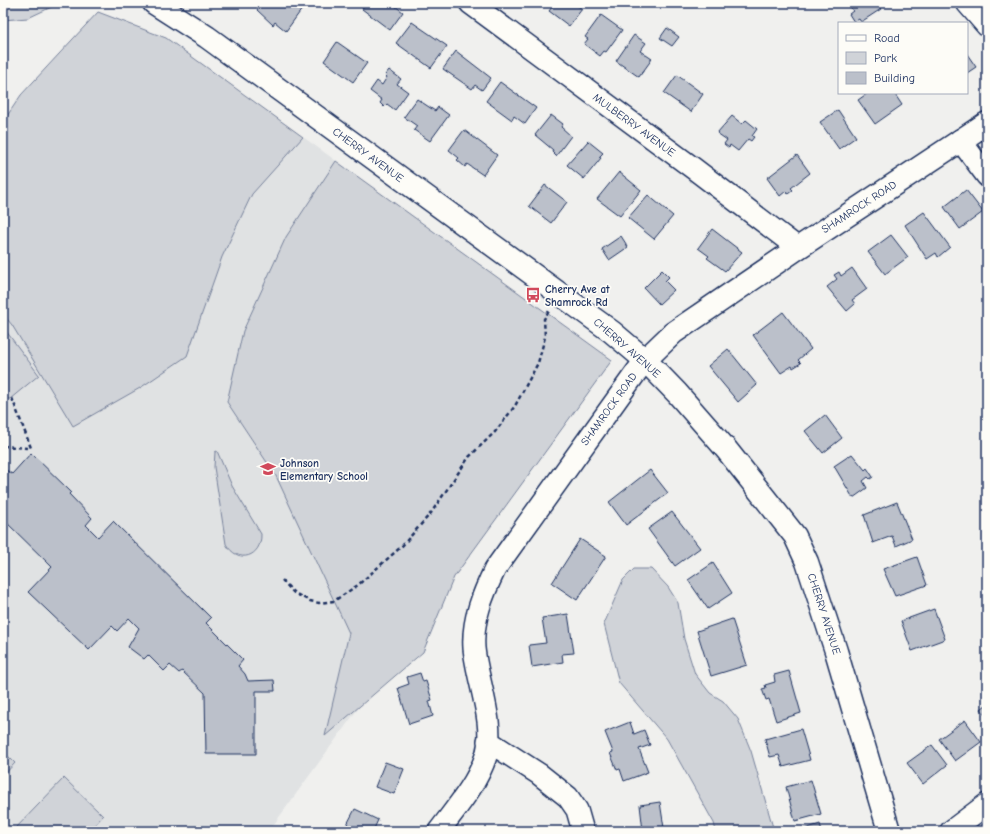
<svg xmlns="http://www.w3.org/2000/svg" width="990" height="834" font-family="'Comic Neue',sans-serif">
	<rect width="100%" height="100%" fill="#f0f0ee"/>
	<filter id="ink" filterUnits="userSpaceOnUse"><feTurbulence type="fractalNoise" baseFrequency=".025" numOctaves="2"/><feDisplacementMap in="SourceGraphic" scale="8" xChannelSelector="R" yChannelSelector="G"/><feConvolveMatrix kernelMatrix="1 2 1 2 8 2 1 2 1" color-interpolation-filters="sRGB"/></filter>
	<g filter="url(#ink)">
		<path fill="#e0e2e3" d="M 166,38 L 612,360 L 269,831 L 3,831 L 3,240 Z"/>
		<path fill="#d0d3d8" stroke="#76819b" d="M 3,3 L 60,3 L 28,18 L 3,20 Z
			M 98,12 L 166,38 L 303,137 L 252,194 L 222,257 L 187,356 L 140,388 L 73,426 L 12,325 L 3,314 L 3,122 L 21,95 Z
			M 336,161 L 612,360 L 454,577 L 423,652 L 325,736 L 349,633 L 276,476 L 227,402 L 243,331 L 286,237 Z
			M 3,327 L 39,375 L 10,399 L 3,398 Z
			M 217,451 L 232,486 L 261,534 C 262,557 238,565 226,544 L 214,467 L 215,452 Z
			M 634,569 L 651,569 L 668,587 L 678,603 L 684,639 L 695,674 L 710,693 L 723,701 L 738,719 L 751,751 L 774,831 L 716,831 L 714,823 L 667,739 L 619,683 L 604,624 L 623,580 Z
			M 3,751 L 15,763 L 3,776 Z
			M 64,778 L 103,816 L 89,831 L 13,831 Z"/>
		<path fill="#bbc0ca" stroke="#1b2f5e" d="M 262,3 L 302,3 L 305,5 L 286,31 L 275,22 L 273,25 L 257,10 Z
			M 366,3 L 391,3 L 403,12 L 390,30 L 362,9 Z
			M 555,3 L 574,3 L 582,9 L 569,26 L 549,11 Z
			M 847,3 L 877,3 L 881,9 L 861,22 L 859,19 L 854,22 L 849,14 L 853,11 Z
			M 601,15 L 622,30 L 606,52 L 604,51 L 600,56 L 584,44 L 588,39 L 585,37 Z
			M 412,22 L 447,46 L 431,68 L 396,43 Z
			M 667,28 L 679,37 L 672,46 L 660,38 Z
			M 634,35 L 646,43 L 640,51 L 652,59 L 639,77 L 616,61 Z
			M 337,42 L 367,63 L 353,82 L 324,61 Z
			M 456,51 L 491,78 L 482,90 L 475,85 L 472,89 L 443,69 Z
			M 967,54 L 976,67 L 967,73 Z
			M 389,70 L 401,79 L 397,84 L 408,92 L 395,110 L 387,104 L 384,107 L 380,103 L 382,100 L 370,91 L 377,81 L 382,85 L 387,77 L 385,75 Z
			M 677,75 L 703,94 L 691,112 L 664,93 Z
			M 500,82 L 536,108 L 525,124 L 514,116 L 512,120 L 486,101 Z
			M 868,93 L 894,93 L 902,105 L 875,124 L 858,100 Z
			M 417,99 L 435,111 L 438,107 L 449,115 L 430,141 L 414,130 L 417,126 L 404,117 Z
			M 838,110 L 856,137 L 839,149 L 820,122 Z
			M 551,115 L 563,124 L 561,127 L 571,136 L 556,156 L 552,152 L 553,150 L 535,135 Z
			M 732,116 L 742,124 L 746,120 L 757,129 L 752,136 L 754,137 L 751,141 L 748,139 L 738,151 L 730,145 L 729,148 L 724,144 L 727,140 L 717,133 Z
			M 464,130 L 497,155 L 483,175 L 467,164 L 465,167 L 457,160 L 459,158 L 449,150 Z
			M 588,141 L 603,153 L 599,157 L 601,158 L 584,179 L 567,165 Z
			M 797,155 L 810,173 L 791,188 L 793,190 L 788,194 L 786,191 L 780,196 L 767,178 Z
			M 619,172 L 641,190 L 620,216 L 597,199 Z
			M 545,185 L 567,202 L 551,223 L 529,206 Z
			M 966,190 L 983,212 L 960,229 L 944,207 Z
			M 648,195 L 673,216 L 654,239 L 628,218 Z
			M 924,212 L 950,247 L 938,257 L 936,253 L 927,259 L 905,225 Z
			M 712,229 L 742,252 L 725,271 L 707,258 L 709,256 L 698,248 Z
			M 891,235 L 908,257 L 885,274 L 868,252 Z
			M 621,236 L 628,247 L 609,260 L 602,249 Z
			M 852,268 L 867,289 L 852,300 L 855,304 L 847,311 L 827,287 L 837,279 L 834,275 L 839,272 L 841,276 Z
			M 662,270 L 669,277 L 665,281 L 674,290 L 659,304 L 644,288 Z
			M 783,312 L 811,349 L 798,360 L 801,363 L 793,368 L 792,366 L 781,373 L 753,335 Z
			M 728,349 L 757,385 L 738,402 L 708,366 Z
			M 825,415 L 842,438 L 823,453 L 805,431 Z
			M 31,453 L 71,492 L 69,494 L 92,518 L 86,525 L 98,537 L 113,521 L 211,618 L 206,623 L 243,660 L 238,666 L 245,674 L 248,681 L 274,680 L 275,691 L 256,691 L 256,754 L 206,754 L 205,693 L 182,671 L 179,673 L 170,665 L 164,671 L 148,655 L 144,659 L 128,647 L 139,628 L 129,618 L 117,631 L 112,626 L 89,650 L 28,592 L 52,567 L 3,519 L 3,468 L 12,474 Z
			M 852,454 L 865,470 L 867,468 L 873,477 L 870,479 L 868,477 L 863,481 L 867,488 L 853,498 L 834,466 Z
			M 650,470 L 668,493 L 626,525 L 609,502 Z
			M 897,502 L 912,539 L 896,546 L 892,536 L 873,543 L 864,515 Z
			M 672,512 L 700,548 L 675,566 L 648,529 Z
			M 580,539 L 606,556 L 577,600 L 552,583 Z
			M 917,557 L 927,585 L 895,596 L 883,569 Z
			M 713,563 L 732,593 L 708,609 L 688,580 Z
			M 934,609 L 945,639 L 912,651 L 901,621 Z
			M 568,614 L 574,653 L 562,654 L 563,662 L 532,667 L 529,645 L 546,643 L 542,618 Z
			M 732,619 L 747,665 L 711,676 L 697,631 Z
			M 789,671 L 801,713 L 776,721 L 769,699 L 766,700 L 762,689 L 766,688 L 765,685 L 775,682 L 774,675 Z
			M 420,673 L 423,682 L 426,681 L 432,700 L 429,701 L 433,716 L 409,724 L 398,688 L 409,684 L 407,677 Z
			M 987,704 L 987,717 L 981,709 Z
			M 965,720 L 981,742 L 955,761 L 939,739 Z
			M 630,722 L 634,734 L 644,730 L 650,745 L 639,749 L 648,772 L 624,781 L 620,769 L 617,770 L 610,753 L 613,752 L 605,732 Z
			M 801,729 L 810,760 L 783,767 L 779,755 L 770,757 L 765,739 Z
			M 932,745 L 947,765 L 923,784 L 907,763 Z
			M 385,762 L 404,769 L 394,794 L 375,787 Z
			M 811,780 L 821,814 L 795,821 L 786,787 Z
			M 660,802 L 664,828 L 643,831 L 640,805 Z
			M 355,809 L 378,820 L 373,831 L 333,831 L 336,826 L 344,830 Z
			M 820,824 L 822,831 L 798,831 Z"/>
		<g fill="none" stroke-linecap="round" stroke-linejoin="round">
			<g stroke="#1b2f5e" stroke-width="24">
				<path id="street" d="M 470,3 L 693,168 L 798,248
					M 967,3 L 987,26
					M 960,140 L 987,176
					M 488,741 L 539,774 L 568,797 L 577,810 L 583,831
					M 439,831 C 456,808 477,784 486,756 C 496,724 477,681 474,648 C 472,620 483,594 495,569 L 645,360
					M 951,831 L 987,804"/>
			</g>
			<g stroke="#1b2f5e" stroke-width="25">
				<path id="secondary" d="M 154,3 L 207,37 L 612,332 L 645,360 L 677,393 L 726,449 L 795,536 L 807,562 L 836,651 L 889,831
					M 645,360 L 673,333 L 798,248 L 987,123"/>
			</g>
			<path stroke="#1b2f5e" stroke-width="2.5" stroke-dasharray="4 3" stroke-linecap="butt" d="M 12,398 L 31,448
				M 3,446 L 27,448
				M 282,580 L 294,593 L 310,601 L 319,603 L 334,601 L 358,585 L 402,546 L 431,513 L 469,457 L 495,432 L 515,406 L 538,363 L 545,337 L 544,319 L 549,311"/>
			<use href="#street" stroke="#fdfcf7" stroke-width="21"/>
			<use href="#secondary" stroke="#fdfcf7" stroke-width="22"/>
		</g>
	</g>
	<defs>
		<g id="bus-bare" transform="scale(1.2)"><path d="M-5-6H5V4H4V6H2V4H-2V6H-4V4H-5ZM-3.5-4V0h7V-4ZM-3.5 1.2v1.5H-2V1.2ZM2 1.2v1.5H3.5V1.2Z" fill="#d1495b" stroke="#fdfcf7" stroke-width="2.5" paint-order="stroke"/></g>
		<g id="school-bare" transform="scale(1.2)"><path d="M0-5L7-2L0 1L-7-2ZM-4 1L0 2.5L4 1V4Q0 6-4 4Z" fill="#d1495b" stroke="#fdfcf7" stroke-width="2.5" paint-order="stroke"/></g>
	</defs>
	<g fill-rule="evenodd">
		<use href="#bus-bare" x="533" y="295"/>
		<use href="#school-bare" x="268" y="469"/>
	</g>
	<g text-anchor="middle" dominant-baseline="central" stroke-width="3.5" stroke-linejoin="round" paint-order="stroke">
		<g font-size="11" fill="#1b2f5e" stroke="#fdfcf7">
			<text transform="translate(634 125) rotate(36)">MULBERRY AVENUE</text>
			<text transform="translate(368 155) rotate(36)">CHERRY AVENUE</text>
			<text transform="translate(859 207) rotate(-33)">SHAMROCK ROAD</text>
			<text transform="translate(627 348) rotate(41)">CHERRY AVENUE</text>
			<text transform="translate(609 409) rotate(-54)">SHAMROCK ROAD</text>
			<text transform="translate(824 614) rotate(72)">CHERRY AVENUE</text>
		</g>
		<g font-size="11" font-weight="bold" fill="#1b2f5e" stroke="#fdfcf7" text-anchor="start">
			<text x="545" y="289">Cherry Ave at<tspan x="545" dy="13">Shamrock Rd</tspan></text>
			<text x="280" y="463">Johnson<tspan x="280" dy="13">Elementary School</tspan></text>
		</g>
	</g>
	<rect width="990" height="834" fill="none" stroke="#fdfcf7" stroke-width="16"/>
	<rect x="8" y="8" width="974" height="818" fill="none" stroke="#1b2f5e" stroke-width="1.5" filter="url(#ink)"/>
	<rect x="838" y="22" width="130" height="72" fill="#fdfcf7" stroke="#a3aaba"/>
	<rect x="846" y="35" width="20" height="6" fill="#fdfcf7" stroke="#a3aaba"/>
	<text x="874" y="42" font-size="12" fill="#1b2f5e">Road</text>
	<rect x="846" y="52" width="20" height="12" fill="#d0d3d8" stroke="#a3aaba"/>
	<text x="874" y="62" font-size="12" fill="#1b2f5e">Park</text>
	<rect x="846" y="72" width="20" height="12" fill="#bbc0ca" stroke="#a3aaba"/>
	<text x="874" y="82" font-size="12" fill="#1b2f5e">Building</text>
</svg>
